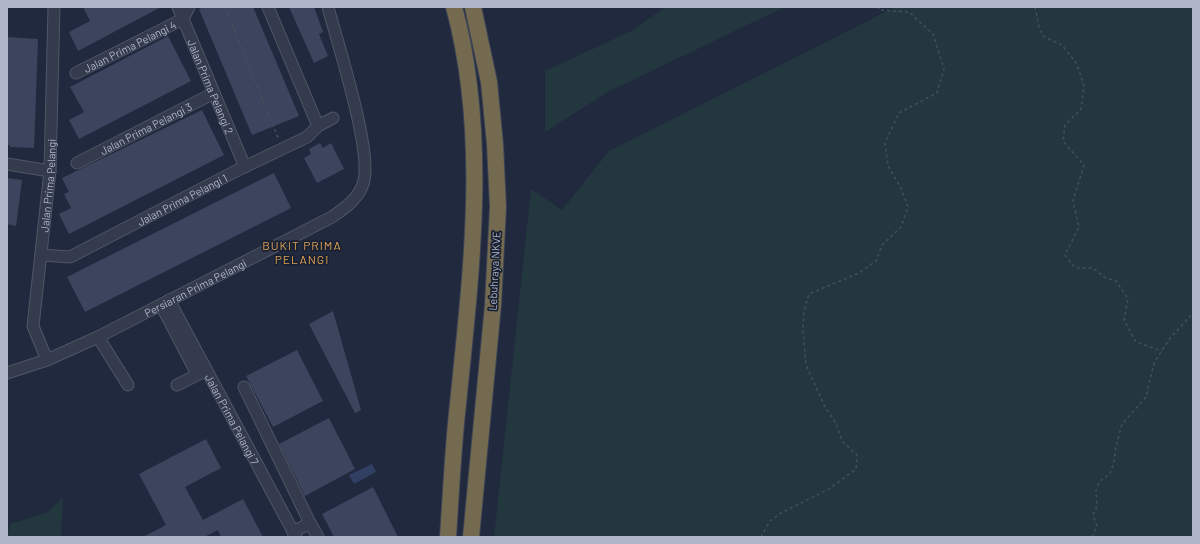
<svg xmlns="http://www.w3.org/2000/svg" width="1200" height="544" font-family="Barlow,sans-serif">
	<rect width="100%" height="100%" fill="#20293d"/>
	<path fill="#22373e" d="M 666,7 L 785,7 L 608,92 L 545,132 L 545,71 L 631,31 Z
		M 895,7 L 1193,7 L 1193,537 L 494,537 L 531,189 L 562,210 L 609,151 Z
		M 63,497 L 61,537 L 7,537 L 10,524 L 48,512 Z"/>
	<path fill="#313f63" d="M 372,464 L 376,472 L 354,484 L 349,475 Z"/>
	<path fill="#3c455d" d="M 83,7 L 161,7 L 78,51 L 69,32 L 90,21 Z
		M 204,7 L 253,7 L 299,116 L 252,135 L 199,9 Z
		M 289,7 L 314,7 L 323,32 L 319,34 L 328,56 L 314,63 Z
		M 168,36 L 191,81 L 79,139 L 69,120 L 84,112 L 70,87 Z
		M 7,37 L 38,39 L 34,148 L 10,147 L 10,145 L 7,145 Z
		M 202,110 L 224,155 L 69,234 L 59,214 L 71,208 L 64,194 L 69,192 L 62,178 Z
		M 320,143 L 323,148 L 331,143 L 344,169 L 317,183 L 304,158 L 311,154 L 309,149 Z
		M 274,173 L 291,208 L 85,312 L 67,277 Z
		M 7,178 L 22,180 L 16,226 L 7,224 Z
		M 333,311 L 361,410 L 355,413 L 309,324 Z
		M 297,350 L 323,401 L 273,427 L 246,376 Z
		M 329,418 L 355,469 L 305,496 L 279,444 Z
		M 206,439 L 221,468 L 185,487 L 203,520 L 243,499 L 263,537 L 221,537 L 218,530 L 204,537 L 143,537 L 166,525 L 139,474 Z
		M 373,487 L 398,537 L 334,537 L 322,514 Z"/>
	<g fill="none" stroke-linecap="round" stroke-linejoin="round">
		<g stroke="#4f5667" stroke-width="13">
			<g id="minor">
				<path id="s1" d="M 178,7 L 245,167"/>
				<path d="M 268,7 L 318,126"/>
				<path id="s2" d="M 76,73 L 183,19 L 189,7"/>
				<path id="s3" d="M 77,163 L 214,93"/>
				<path d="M 7,164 L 50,171"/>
				<path id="s4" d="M 41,255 L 70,257 L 238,170 L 307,137 L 318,126 L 333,118"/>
				<path id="s5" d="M 169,300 L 296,537"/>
				<path d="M 161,305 L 197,374"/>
				<path d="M 98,337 L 128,385"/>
				<path id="s6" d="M 47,360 L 33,326 L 50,171 L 54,7"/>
				<path id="s7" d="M 7,373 L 47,360 L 98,337 L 332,217 C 345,208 358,199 363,184 C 374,154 337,42 328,7"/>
				<path d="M 177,385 L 203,372"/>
				<path d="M 244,387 L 310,523"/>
				<path d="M 293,532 L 310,523 L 318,537"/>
			</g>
		</g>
		<g stroke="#3c4354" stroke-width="18">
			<path id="highway" d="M 448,537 C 451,493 453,448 458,404 C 471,273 489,136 454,7
				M 471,537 L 493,305 L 498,207 L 495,144 L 489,82 L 473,7"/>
		</g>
		<path stroke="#3d5358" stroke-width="1.5" stroke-dasharray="3 3" stroke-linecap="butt" d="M 225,7 L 279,140
			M 1035,7 L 1039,27 L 1043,36 L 1062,45 L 1077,64 L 1084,86 L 1081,109 L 1065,125 L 1063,141 L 1084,165 L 1073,201 L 1079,227 L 1065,255 L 1075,268 L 1093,268 L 1104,277 L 1116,281 L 1128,299 L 1124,320 L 1136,342 L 1162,351
			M 761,537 L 770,521 L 781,513 L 829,489 L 856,469 L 857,455 L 842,441 L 836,423 L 825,407 L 806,365 L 803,329 L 804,311 L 809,294 L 859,273 L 876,261 L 882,245 L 901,227 L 908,207 L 900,186 L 888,166 L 885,143 L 899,113 L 937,93 L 944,69 L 933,34 L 909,12 L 879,10 L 878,7
			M 1092,537 L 1097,526 L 1093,515 L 1097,506 L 1096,490 L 1100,481 L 1110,474 L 1114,462 L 1116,446 L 1122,424 L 1146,397 L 1154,363 L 1170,338 L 1193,313"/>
		<use href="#minor" stroke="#343b4d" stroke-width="11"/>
		<use href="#highway" stroke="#746a50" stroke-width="16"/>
	</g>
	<g text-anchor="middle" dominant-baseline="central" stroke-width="3.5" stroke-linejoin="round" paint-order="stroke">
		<g font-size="11" fill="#afb6c9" stroke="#192031">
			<text stroke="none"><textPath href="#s2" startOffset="60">Jalan Prima Pelangi 4</textPath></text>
			<text stroke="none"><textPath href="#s1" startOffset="86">Jalan Prima Pelangi 2</textPath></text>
			<text stroke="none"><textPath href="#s3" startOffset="77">Jalan Prima Pelangi 3</textPath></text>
			<text stroke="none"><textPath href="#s6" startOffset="178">Jalan Prima Pelangi</textPath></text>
			<text stroke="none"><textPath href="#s4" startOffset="155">Jalan Prima Pelangi 1</textPath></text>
			<text transform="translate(494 271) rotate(-87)">Lebuhraya NKVE</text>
			<text stroke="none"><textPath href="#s7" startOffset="207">Persiaran Prima Pelangi</textPath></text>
			<text stroke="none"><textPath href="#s5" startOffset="135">Jalan Prima Pelangi 7</textPath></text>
		</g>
		<g font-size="12" letter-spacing="1" fill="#dda155" stroke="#192031">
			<text x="302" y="245">BUKIT PRIMA<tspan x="302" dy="14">PELANGI</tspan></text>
		</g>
	</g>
	<rect width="1200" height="544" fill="none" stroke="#afb6c9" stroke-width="16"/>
</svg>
